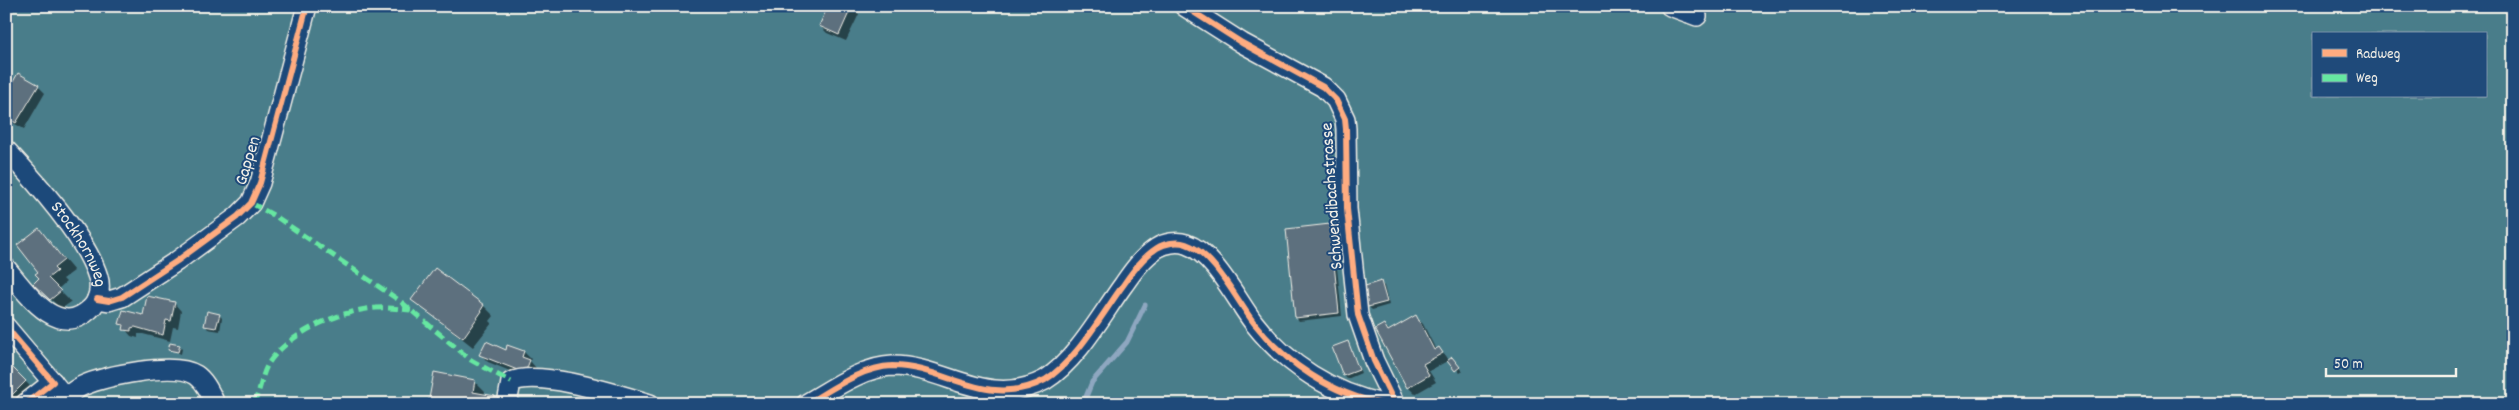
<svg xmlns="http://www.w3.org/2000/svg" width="2519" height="410" font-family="Dekko,sans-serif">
	<rect width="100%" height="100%" fill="#2b517b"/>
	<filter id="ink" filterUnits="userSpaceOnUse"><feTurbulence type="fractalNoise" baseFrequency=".02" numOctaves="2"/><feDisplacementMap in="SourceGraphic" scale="10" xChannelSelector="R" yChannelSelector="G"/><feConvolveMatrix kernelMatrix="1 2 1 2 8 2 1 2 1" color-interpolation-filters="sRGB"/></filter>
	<g filter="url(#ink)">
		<path fill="#4a7d8a" stroke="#9fb7b9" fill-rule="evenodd" d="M 6,6 L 2513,6 L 2513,404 L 6,404 ZM 2313,34 L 2485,34 L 2485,96 L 2313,96 Z"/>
		<path fill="#0007" d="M 852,6 L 859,14 L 846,41 L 827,33 L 820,26 Z
			M 38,86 L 45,93 L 24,129 L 6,119 L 6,96 Z
			M 1329,226 L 1333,229 L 1342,316 L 1299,321 L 1296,317 Z
			M 39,229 L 74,271 L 63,279 L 66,282 L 58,289 L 71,302 L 61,309 L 35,284 L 41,278 Z
			M 1380,282 L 1384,286 L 1389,305 L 1372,310 L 1369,307 Z
			M 413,300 L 484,306 L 494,316 L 490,321 L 492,323 L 473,347 Z
			M 174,303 L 181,311 L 178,328 L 173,327 L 170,341 L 143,334 L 138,334 L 138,338 L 131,336 L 121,324 Z
			M 219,315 L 222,318 L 220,331 L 208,329 L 205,325 Z
			M 1416,317 L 1423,324 L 1436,350 L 1439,348 L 1449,361 L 1452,359 L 1463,371 L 1460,373 L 1449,360 L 1429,371 L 1436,382 L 1415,394 L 1408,387 L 1384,325 L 1390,331 Z
			M 1348,342 L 1361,373 L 1347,379 L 1344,375 Z
			M 179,346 L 182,349 L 181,354 L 170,349 Z
			M 506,352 L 524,352 L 531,359 L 530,361 L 536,368 L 532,380 L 488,362 L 481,355 Z
			M 6,362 L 33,389 L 18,404 L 15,404 L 6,395 Z
			M 474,381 L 485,392 L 484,395 L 495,397 L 501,404 L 430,404 Z"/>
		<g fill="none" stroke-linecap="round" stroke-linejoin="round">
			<path stroke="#8ea7c0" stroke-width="5" d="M 1083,404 L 1092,382 L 1127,342 L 1145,305"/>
		</g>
		<path fill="#5d6f7e" stroke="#f4f1e8" d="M 828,6 L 852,6 L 839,35 L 819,26 Z
			M 18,73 L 39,85 L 16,123 L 6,117 L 6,94 Z
			M 1330,224 L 1339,313 L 1295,318 L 1286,229 Z
			M 39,228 L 64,260 L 54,268 L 57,271 L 48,278 L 61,291 L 50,300 L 33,284 L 39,278 L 35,274 L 38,272 L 17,245 Z
			M 435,268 L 484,305 L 481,310 L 482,311 L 463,338 L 411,300 Z
			M 1381,281 L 1387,302 L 1368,307 L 1362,287 Z
			M 147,296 L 175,302 L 171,321 L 166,320 L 163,335 L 135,327 L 131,328 L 131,331 L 123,330 L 124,325 L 119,324 L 123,310 L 143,315 Z
			M 207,311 L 220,314 L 216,328 L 204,326 Z
			M 1416,315 L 1434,350 L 1439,347 L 1443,353 L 1423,364 L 1429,375 L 1407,388 L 1375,329 L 1384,324 L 1388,331 Z
			M 486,341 L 506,350 L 507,345 L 524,351 L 522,357 L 530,360 L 525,373 L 479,355 Z
			M 1348,341 L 1359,370 L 1343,376 L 1332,347 Z
			M 170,343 L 180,345 L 178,352 L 168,350 Z
			M 1452,357 L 1460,367 L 1455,371 L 1447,361 Z
			M 6,361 L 26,381 L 8,399 L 6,397 Z
			M 434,372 L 475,380 L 473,392 L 495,396 L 494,404 L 428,404 Z"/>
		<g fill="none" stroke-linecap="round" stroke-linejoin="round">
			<g stroke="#f4f1e8" stroke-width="22">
				<g id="minor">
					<path d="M 1184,6 L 1242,43 L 1323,87 L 1336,100 L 1345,119 L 1346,129 L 1347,209 L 1358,315 L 1374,361 L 1395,404"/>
					<path d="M 1670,6 L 1697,16"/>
					<path id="s1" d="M 6,150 C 35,181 86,237 98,277 C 101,287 99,301 90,309 C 57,340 25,291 6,268"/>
					<path d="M 97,299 L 109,301 L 122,297 L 177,261 L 237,217 L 251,203 L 260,183 L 307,6"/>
					<path d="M 6,327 L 71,404"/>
					<path d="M 66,397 C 71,393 76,389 82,386 C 105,376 174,361 196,375 C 205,381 211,394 215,404"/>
					<path d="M 25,404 L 53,382"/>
					<path d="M 507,404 L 511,382 C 539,369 619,395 650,404"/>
					<path d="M 806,404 C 831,390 862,367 892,366 C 946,366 987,410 1045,380 C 1077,360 1102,314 1124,284 C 1133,271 1143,257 1157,248 C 1165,243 1177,241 1186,244 C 1214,253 1237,301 1254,323 C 1286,364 1332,394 1383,404"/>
				</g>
			</g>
			<use href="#minor" stroke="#1f4a7a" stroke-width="19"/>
			<path stroke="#66e7a1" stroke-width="5" stroke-dasharray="10 5" stroke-linecap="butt" d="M 251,203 L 275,216 L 400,301 L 471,360 L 511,382
				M 253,404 C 261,391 261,376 268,364 C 288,333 341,310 376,308 C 387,307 399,309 411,310"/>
			<g stroke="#1f4a7a" stroke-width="9">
				<path id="cycleway" d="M 1184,6 L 1242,43 L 1323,87 L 1336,100 L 1345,119 L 1346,129 L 1347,209 L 1358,315 L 1374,361 L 1395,404
					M 97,299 L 109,301 L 122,297 L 177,261 L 237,217 L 251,203 L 260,183 L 307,6
					M 6,327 L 53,382 L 25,404
					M 806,404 C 831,390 862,367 892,366 C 946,366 987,410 1045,380 C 1077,360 1102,314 1124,284 C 1133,271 1143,257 1157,248 C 1165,243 1177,241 1186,244 C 1214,253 1237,301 1254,323 C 1286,364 1332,394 1383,404"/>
			</g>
			<use href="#cycleway" stroke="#ffac80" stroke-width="6"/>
		</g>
	</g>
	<g text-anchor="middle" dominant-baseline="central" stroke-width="4" stroke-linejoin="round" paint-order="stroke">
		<g font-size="18" fill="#f4f1e8" stroke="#1f4a7a">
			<text transform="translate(249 161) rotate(-73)">Gappen</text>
			<text transform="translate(1333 196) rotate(-94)">Schwendibachstrasse</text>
			<text stroke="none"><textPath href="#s1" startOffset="120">Stockhornweg</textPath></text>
		</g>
	</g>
	<rect width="2519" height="410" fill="none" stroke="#1f4a7a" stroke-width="25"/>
	<rect x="12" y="12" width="2494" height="385" fill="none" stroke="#f4f1e8" stroke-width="2" filter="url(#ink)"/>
	<rect x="2312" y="32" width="175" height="65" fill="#1f4a7a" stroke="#748da6"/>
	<rect x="2322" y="49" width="25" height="8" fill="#ffac80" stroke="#748da6"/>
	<text x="2356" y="58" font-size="15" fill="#f4f1e8">Radweg</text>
	<rect x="2322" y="74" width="25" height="8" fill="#66e7a1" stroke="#748da6"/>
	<text x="2356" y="82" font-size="15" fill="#f4f1e8">Weg</text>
	<path d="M2326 368v8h130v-8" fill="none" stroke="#f4f1e8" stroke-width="2.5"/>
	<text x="2334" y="368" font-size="15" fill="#f4f1e8" stroke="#1f4a7a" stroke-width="4" paint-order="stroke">50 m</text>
</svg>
